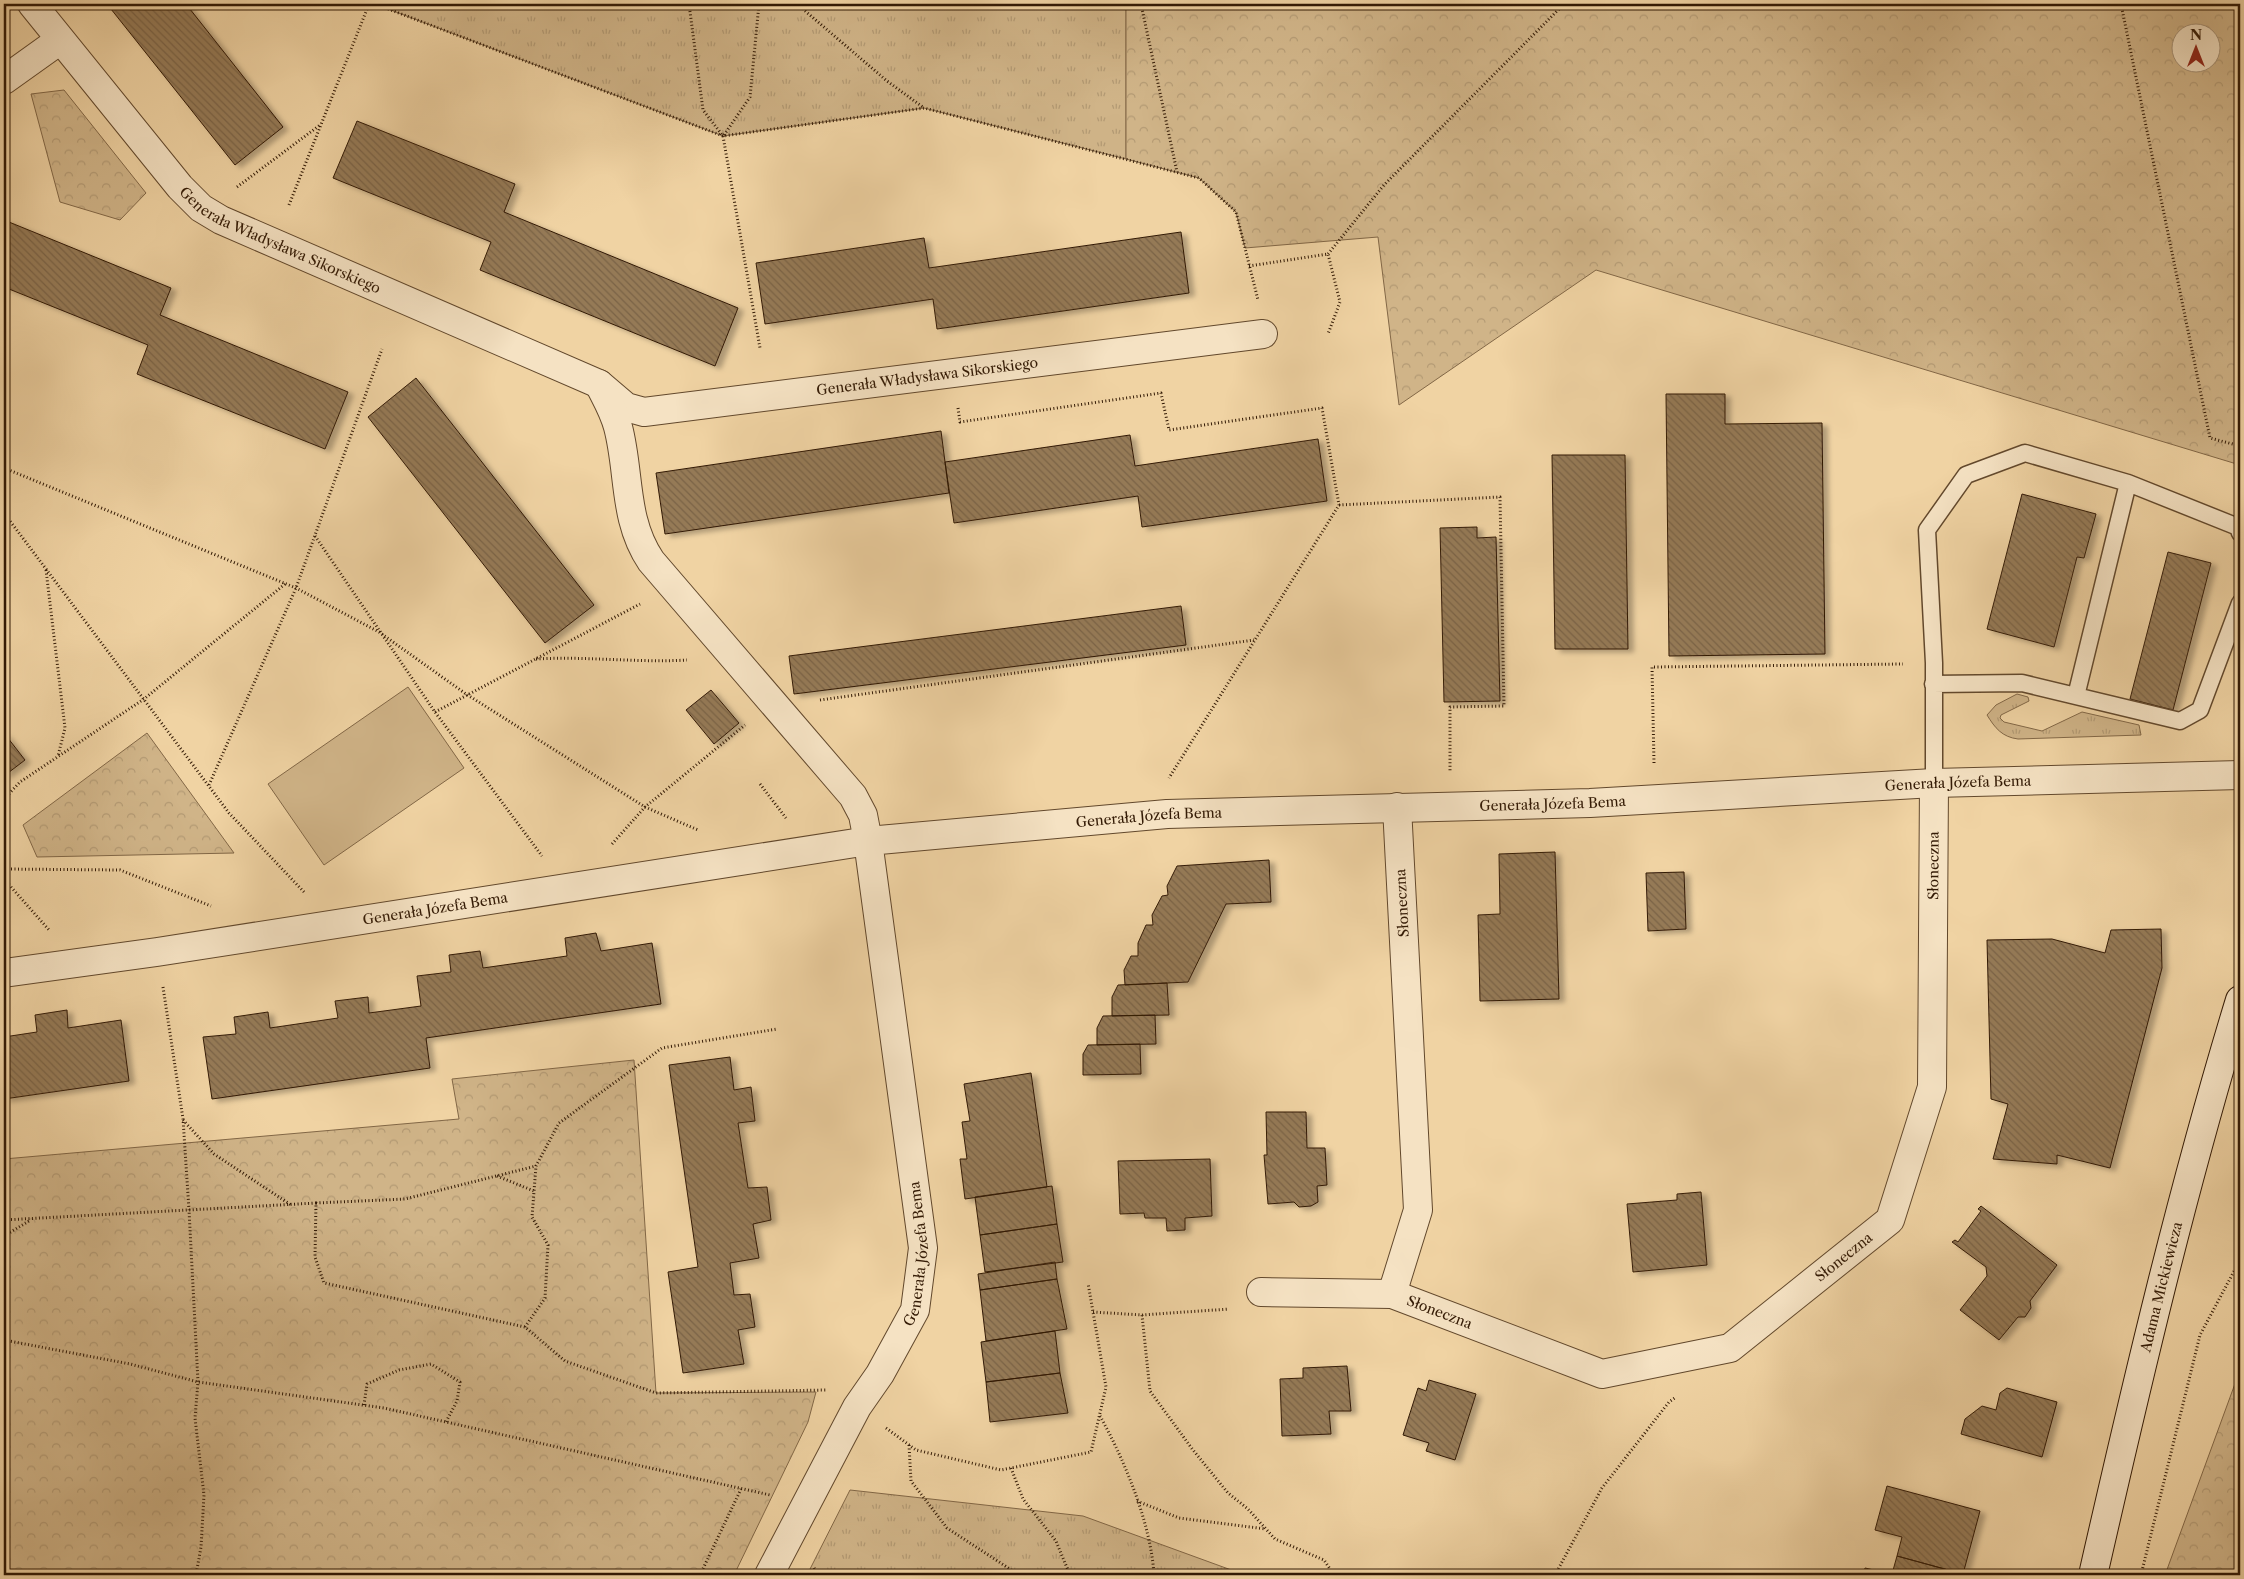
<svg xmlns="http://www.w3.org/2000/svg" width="2244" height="1579" font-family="'Libre Caslon Text',serif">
	<defs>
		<pattern id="grass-tufts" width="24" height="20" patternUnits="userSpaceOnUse" patternTransform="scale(1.25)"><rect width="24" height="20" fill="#d0b488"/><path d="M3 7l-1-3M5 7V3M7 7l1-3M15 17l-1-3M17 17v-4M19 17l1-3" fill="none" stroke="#b39a74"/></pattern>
		<pattern id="forest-crowns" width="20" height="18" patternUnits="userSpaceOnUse" patternTransform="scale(1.25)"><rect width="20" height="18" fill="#d0b488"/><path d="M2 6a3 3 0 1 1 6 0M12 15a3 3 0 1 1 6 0" fill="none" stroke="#b39a74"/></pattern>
		<pattern id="building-back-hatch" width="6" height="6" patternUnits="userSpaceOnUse" patternTransform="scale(1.25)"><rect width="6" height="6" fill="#957a57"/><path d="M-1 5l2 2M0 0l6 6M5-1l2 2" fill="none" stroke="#7a6346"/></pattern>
		<filter id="shadow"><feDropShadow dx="5.5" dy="3" stdDeviation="2.5" flood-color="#0004"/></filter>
	</defs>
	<rect width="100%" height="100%" fill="#f0d3a3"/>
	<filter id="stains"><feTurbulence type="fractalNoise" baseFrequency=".004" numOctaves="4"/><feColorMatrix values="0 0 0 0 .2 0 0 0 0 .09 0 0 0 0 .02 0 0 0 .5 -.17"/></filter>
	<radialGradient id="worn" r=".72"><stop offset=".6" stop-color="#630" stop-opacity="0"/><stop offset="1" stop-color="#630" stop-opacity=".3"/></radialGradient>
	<path fill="url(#grass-tufts)" stroke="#826746" d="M 375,4 L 1126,4 L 1126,159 L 924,108 L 723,136 Z
		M 2017,694 L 2028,697 L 2029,701 L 2001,715 L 2000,718 L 2004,722 L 2042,731 L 2082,712 L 2139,725 L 2141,735 L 2018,739 C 2002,737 1995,728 1987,715 L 1996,705 Z
		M 850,1490 L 1083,1516 L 1245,1575 L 807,1575 Z"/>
	<path fill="url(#forest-crowns)" stroke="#826746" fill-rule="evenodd" d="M 1126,4 L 2240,4 L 2240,465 L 1596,270 L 1399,405 L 1378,237 L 1245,248 L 1236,212 L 1199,178 L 1126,159 ZM 2212,32 L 2212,62 L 2182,62 L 2182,32 Z
		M 64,90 L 146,193 L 120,220 L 60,202 L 31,94 Z
		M 147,733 L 234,853 L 37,857 L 23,825 Z
		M 634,1060 L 656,1393 L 816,1392 L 808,1422 L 734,1575 L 4,1575 L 4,1159 L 459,1119 L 452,1079 Z
		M 2240,1370 L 2240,1575 L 2165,1575 Z"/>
	<path fill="#d0b488" stroke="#826746" d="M 408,687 L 464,768 L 324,865 L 268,784 Z"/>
	<path fill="url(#building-back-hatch)" stroke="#331a05" filter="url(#shadow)" d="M 107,4 L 186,4 L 283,127 L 235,165 Z
		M 357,121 L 515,184 L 504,212 L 738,308 L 715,366 L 480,270 L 491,242 L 333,178 Z
		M 4,220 L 171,288 L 160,315 L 348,392 L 325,449 L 137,374 L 148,345 L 4,287 Z
		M 1181,232 L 1189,293 L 937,329 L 933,299 L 765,324 L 756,263 L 924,238 L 929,268 Z
		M 416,378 L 594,605 L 545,643 L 368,417 Z
		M 1666,394 L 1725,394 L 1725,424 L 1822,423 L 1825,654 L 1669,656 Z
		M 941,431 L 949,493 L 665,534 L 656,473 Z
		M 1130,435 L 1135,466 L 1318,439 L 1327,501 L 1142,527 L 1138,496 L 954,523 L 945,462 Z
		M 1552,455 L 1625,455 L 1628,649 L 1555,649 Z
		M 2022,494 L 2096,514 L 2084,558 L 2077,557 L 2054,647 L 1987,629 Z
		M 1477,527 L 1477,538 L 1496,537 L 1500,701 L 1444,702 L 1440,528 Z
		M 2168,552 L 2211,563 L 2173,710 L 2130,699 Z
		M 1181,606 L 1186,645 L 794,694 L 789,656 Z
		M 711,690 L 739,723 L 714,744 L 686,710 Z
		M 4,733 L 25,760 L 4,776 Z
		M 1555,852 L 1559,999 L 1480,1001 L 1478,915 L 1500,914 L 1499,854 Z
		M 1269,860 L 1271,902 L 1226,904 L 1188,982 L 1125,985 L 1124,970 L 1131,956 L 1138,956 L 1138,943 L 1146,925 L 1153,925 L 1152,915 L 1162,896 L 1168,895 L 1167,886 L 1177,866 Z
		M 1684,872 L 1686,929 L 1648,931 L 1646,873 Z
		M 2161,929 L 2162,968 L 2110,1168 L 2057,1155 L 2057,1164 L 1993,1159 L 2008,1104 L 1991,1099 L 1987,940 L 2052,939 L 2105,953 L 2111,930 Z
		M 596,933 L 601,951 L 652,943 L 661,1004 L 426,1038 L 430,1068 L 212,1099 L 203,1037 L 236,1034 L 234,1017 L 268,1012 L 270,1028 L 338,1018 L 335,1001 L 368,997 L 369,1013 L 421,1006 L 417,976 L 451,972 L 449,955 L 480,951 L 483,968 L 567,956 L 565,938 Z
		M 1167,983 L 1169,1015 L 1112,1016 L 1112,997 L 1118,985 Z
		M 67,1010 L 68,1028 L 121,1020 L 129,1081 L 4,1099 L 4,1037 L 37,1032 L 35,1015 Z
		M 1155,1015 L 1156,1044 L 1097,1045 L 1097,1028 L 1103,1016 Z
		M 1140,1044 L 1141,1074 L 1083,1075 L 1083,1054 L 1088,1045 Z
		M 730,1057 L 734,1090 L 751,1087 L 755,1121 L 738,1123 L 748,1188 L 767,1187 L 771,1220 L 753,1224 L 759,1258 L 730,1263 L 734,1295 L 750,1294 L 755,1327 L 738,1330 L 744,1364 L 683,1373 L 668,1272 L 698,1267 L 669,1065 Z
		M 1031,1073 L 1047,1187 L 965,1199 L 960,1159 L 967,1159 L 962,1122 L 970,1121 L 964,1084 Z
		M 1266,1112 L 1306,1112 L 1307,1148 L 1325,1148 L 1327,1185 L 1317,1186 L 1318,1202 L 1311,1206 L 1299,1207 L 1294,1202 L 1268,1204 L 1264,1155 L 1267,1155 Z
		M 1210,1159 L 1212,1216 L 1185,1218 L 1185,1230 L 1167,1231 L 1166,1218 L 1145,1218 L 1144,1213 L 1120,1214 L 1118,1161 Z
		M 1052,1186 L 1057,1224 L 980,1235 L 975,1197 Z
		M 1701,1192 L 1707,1265 L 1633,1272 L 1627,1204 L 1677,1200 L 1677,1194 Z
		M 1981,1206 L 2057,1265 L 2030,1301 L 2031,1308 L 2025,1317 L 2018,1317 L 1999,1340 L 1960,1310 L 1987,1276 L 1986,1267 L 1952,1242 L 1955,1240 L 1958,1242 L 1981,1211 L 1978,1209 Z
		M 1057,1224 L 1063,1262 L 985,1272 L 980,1235 Z
		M 1055,1262 L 1057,1279 L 980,1290 L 978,1274 Z
		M 1057,1279 L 1067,1329 L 986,1341 L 980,1290 Z
		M 1055,1331 L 1060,1373 L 986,1382 L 981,1342 Z
		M 1347,1366 L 1351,1411 L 1329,1411 L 1331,1434 L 1282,1436 L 1280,1379 L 1303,1378 L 1303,1368 Z
		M 1060,1373 L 1068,1413 L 990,1422 L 986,1382 Z
		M 1429,1380 L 1476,1394 L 1455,1460 L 1426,1451 L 1429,1443 L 1403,1435 L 1418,1388 L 1426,1391 Z
		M 2007,1388 L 2057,1402 L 2042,1457 L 1961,1434 L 1965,1419 L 1982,1406 L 1996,1410 L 2000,1393 Z
		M 1887,1486 L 1980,1511 L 1963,1574 L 1897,1556 L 1902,1537 L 1875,1530 Z
		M 1897,1556 L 1963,1574 L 1963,1575 L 1863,1575 L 1865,1568 L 1892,1574 Z"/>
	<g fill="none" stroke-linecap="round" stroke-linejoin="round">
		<g stroke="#62482c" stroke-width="19">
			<path id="service" d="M 1933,684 L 2022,683 L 2180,721 L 2200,710 L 2240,603
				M 2076,696 L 2128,483
				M 1934,783 L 1934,663 L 1927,530 L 1966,475 L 2025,453 L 2128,483 L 2238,527 L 2240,533"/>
		</g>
		<g stroke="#62482c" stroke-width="30">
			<g id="minor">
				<path id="s1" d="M 32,4 L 180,187 L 201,208 L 221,220 L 599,384 L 626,407 L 644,412 L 1263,334"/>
				<path d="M 4,80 L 60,40"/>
				<path id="s2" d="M 4,973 L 157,952 L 868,841 L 863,815 L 853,796 L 651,561 C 623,520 630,472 618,427 C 614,411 606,398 599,384"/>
				<path id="s3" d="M 1261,1292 L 1392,1294 L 1602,1374 L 1730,1348 L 1890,1220 L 1932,1087 L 1934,783"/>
				<path d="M 1392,1294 L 1418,1210 L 1397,807"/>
			</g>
		</g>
		<g stroke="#62482c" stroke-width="30">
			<g id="tertiary">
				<path id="s4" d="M 769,1575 L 857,1407 L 880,1374 L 915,1310 L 923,1248 L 868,841 L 1167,814 L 1590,803 L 1934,783 L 2240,775"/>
			</g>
		</g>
		<g stroke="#331a05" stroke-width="30">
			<g id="secondary">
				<path id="s5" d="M 2093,1575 C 2137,1382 2182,1190 2240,1000"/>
			</g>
		</g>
		<path stroke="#331a05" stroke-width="3" stroke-dasharray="1 2.5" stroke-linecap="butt" d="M 375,4 L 723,136 L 924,108 L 1199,178 L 1236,212 L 1258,300
			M 393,4 L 427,7 L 434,4
			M 689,4 L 703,110 L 723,136 L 760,348
			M 797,4 L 887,81 L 924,108
			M 1141,4 L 1177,172
			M 2121,4 L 2210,438 L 2240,446
			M 724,135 L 750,97 L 759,4
			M 237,187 L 320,125
			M 289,205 L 369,4
			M 1328,254 L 1384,185 L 1564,4
			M 1249,266 L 1328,254 L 1340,302 L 1328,334
			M 958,408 L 960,422 L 1161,393 L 1169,430 L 1322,408 L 1339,505 L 1169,778
			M 4,468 L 296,588 L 379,632 L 466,694 L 645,807 L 698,830
			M 1339,505 L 1500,497 L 1504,706 L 1450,707 L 1450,772
			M 4,513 L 229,813 L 304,892
			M 315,536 L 435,712 L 542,856
			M 46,570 L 65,728 L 58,756
			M 536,659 C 587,656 637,663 687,660
			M 820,700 L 1254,640
			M 435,712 L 640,604
			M 1654,763 L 1652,667 L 1903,664
			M 760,784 L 786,818
			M 209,785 L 296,588 L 382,349
			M 4,799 L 20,782 L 144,699 L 285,584
			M 612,844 L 645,807 L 745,725
			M 4,869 L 120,870 L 211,906
			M 4,879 L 49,930
			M 163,987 L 183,1119 L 189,1210 L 198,1382 L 195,1418 L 204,1495 L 201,1547 L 196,1575
			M 183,1120 L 214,1154 L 291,1205
			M 497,1176 L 534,1191
			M 316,1203 L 405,1199 L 536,1166
			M 4,1220 L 316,1203 L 315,1257 L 324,1283 L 525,1327 L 565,1361 L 656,1393 L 826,1390
			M 4,1236 L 29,1221
			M 1093,1312 L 1142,1315 L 1229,1309
			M 1142,1315 L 1150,1391 L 1193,1450 L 1228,1493 L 1248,1509 L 1275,1539 L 1324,1560 L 1334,1575
			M 525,1327 L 545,1298 L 548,1245 L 532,1217 L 536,1166 L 559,1123 L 662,1048 L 777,1029
			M 4,1340 L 130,1364 L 198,1382 L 384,1408 L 770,1495
			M 364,1405 L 367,1384 L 399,1370 L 431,1364 L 460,1382 L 457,1401 L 446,1422
			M 1100,1416 C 1125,1461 1151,1524 1154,1575
			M 886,1428 L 916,1450 L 1001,1470 L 1091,1452 L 1106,1387 L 1088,1283
			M 909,1445 L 911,1481 L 947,1528 L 1019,1575
			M 1011,1468 L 1023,1499 L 1056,1541 L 1070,1575
			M 1137,1501 L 1179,1518 L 1266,1529
			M 814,1568 L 818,1575
			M 700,1575 L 741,1489
			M 1555,1575 L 1602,1488 L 1669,1402 L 1676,1397
			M 2141,1575 L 2200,1335 L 2240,1260"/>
		<use href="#service" stroke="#f5e2c3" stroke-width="16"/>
		<use href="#minor" stroke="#f5e2c3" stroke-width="28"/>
		<use href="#tertiary" stroke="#f5e2c3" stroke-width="28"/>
		<use href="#secondary" stroke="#f5e2c3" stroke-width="28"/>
	</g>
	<g text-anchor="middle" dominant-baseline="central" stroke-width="5" stroke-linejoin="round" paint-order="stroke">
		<g font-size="14" fill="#331a05" stroke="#f5e2c3">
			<text stroke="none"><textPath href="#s1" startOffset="350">Generała Władysława Sikorskiego</textPath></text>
			<text stroke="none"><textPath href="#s1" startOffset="1040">Generała Władysława Sikorskiego</textPath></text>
			<text stroke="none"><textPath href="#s4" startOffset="1868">Generała Józefa Bema</textPath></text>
			<text stroke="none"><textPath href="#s4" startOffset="1462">Generała Józefa Bema</textPath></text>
			<text stroke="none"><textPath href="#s4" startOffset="1058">Generała Józefa Bema</textPath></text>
			<text stroke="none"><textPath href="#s3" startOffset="1052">Słoneczna</textPath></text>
			<text transform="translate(1402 903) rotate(-93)">Słoneczna</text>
			<text stroke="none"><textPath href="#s2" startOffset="436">Generała Józefa Bema</textPath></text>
			<text stroke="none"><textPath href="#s4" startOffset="359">Generała Józefa Bema</textPath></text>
			<text stroke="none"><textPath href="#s3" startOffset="632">Słoneczna</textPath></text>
			<text stroke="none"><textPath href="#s5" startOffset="296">Adama Mickiewicza</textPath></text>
			<text stroke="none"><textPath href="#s3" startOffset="182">Słoneczna</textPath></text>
		</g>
	</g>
	<rect width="2244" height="1579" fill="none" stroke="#f0d3a3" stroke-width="20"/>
	<rect x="5" y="5" width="2234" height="1569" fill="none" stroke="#331a05" stroke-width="2.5"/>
	<rect x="10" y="10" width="2224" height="1559" fill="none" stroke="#331a05"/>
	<g transform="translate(2196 48)"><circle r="24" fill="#f5e2c3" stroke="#a79277"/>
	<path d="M0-4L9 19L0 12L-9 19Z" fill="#8f2418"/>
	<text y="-8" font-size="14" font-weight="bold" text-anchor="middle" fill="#331a05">N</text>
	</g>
	<rect width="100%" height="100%" filter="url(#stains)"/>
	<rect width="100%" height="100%" fill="url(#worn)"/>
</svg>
